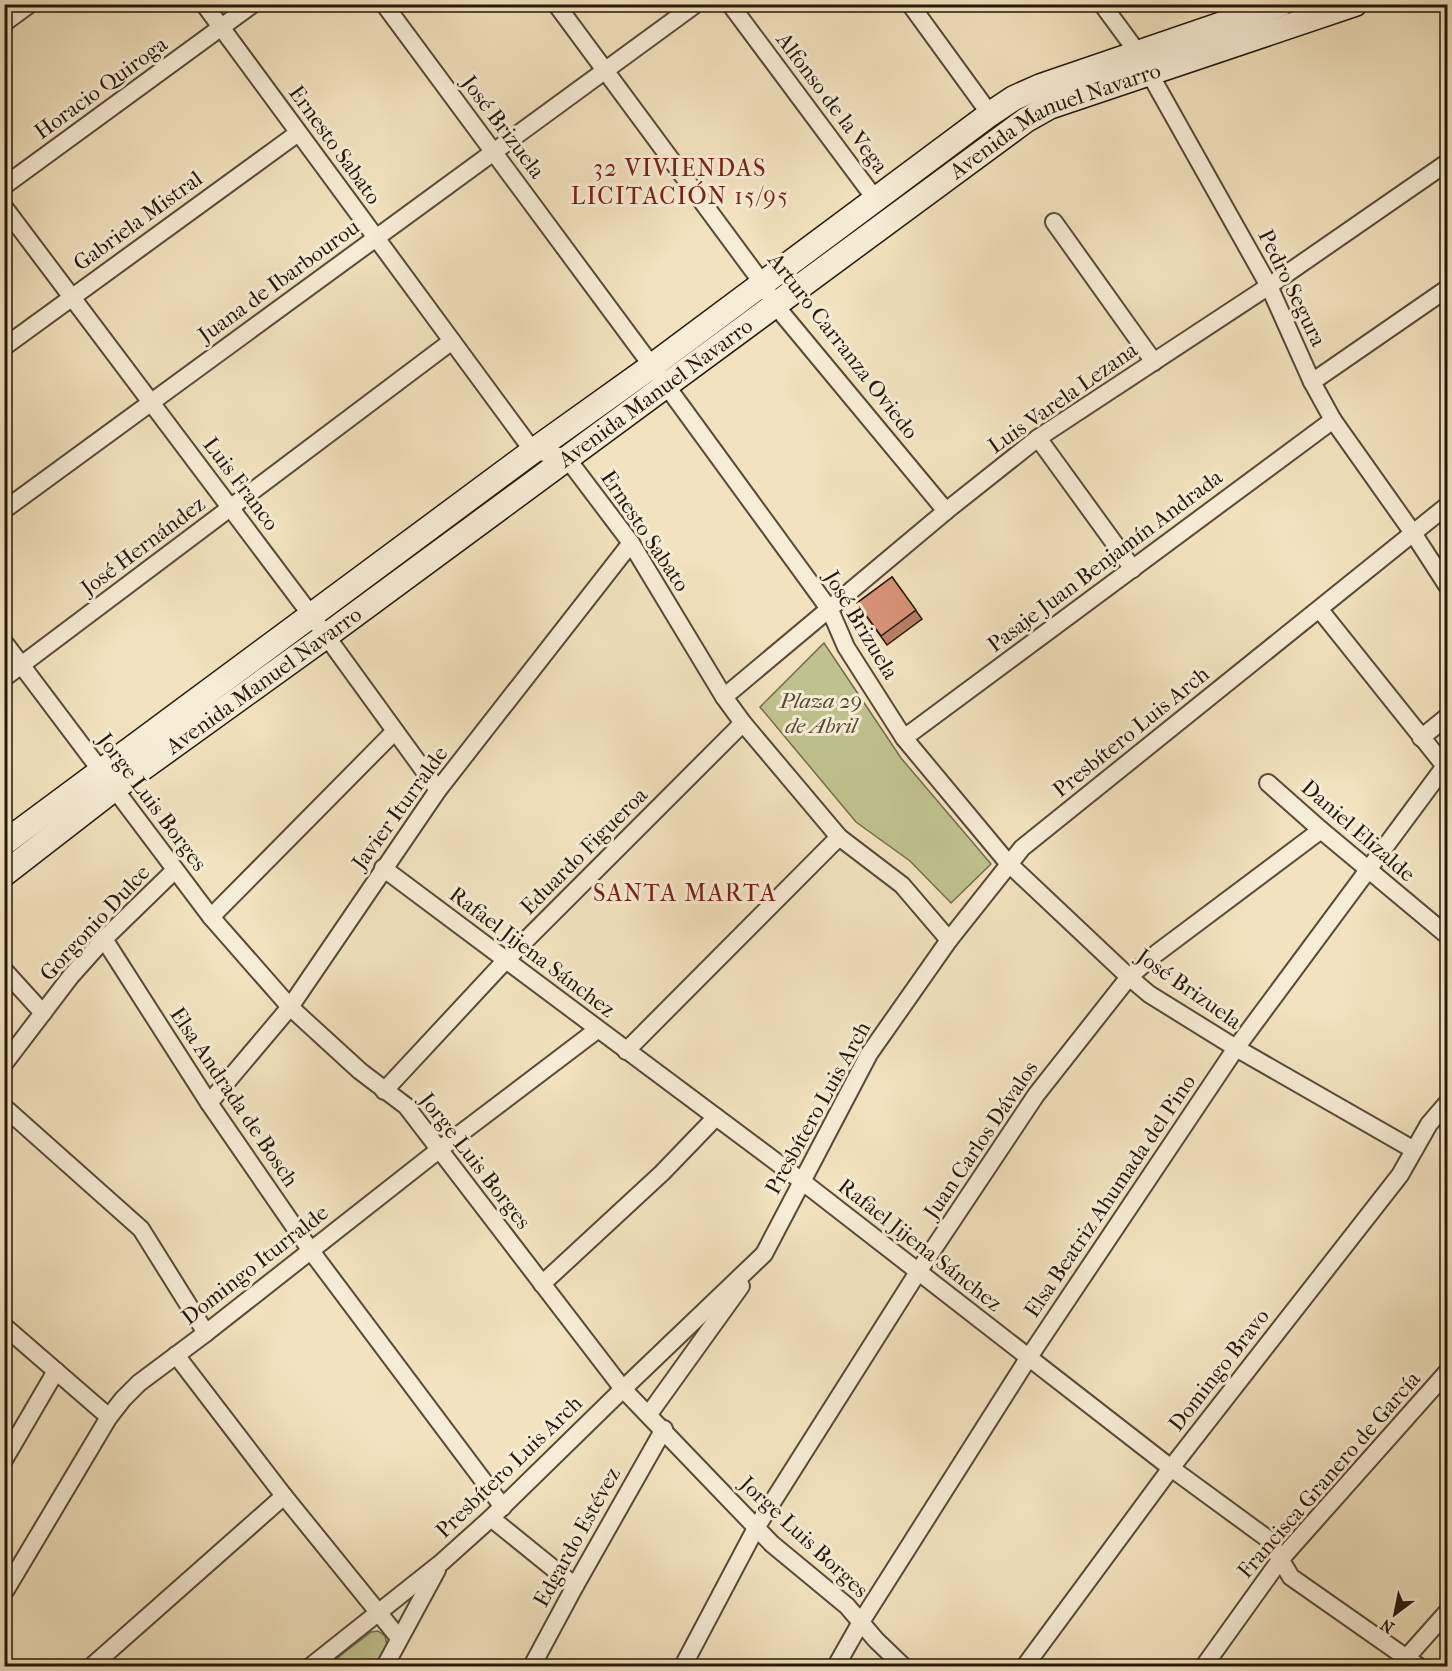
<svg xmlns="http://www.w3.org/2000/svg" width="1452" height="1671" viewBox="0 0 1452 1671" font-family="'IM FELL French Canon',serif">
<rect width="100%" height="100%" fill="#f3e2bf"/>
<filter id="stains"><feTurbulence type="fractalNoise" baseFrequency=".00333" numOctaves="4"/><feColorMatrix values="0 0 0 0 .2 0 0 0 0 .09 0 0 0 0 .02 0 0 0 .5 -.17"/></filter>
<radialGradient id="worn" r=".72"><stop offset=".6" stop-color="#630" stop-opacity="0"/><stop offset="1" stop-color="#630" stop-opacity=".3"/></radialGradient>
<g fill="#bfc28f" stroke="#726d4c" stroke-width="1.5">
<path d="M824,643L901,758L991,864L951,903L910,861L856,822L760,707Z"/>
<path d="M378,1631L385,1636L387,1645L376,1666H327L371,1632Z"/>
</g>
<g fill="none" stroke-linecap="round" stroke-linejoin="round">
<g stroke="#584a37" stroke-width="20">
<g id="minor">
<path d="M204,4L533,451L566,457L631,543L724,697L743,723L839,837L902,885L949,940"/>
<path d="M384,4L652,366L830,610L846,647L904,738L1008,863L1129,977L1149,994L1236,1048L1414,1150"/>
<path d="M556,4L763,284L775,305L946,511"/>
<path d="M730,4L876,200"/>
<path d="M910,4L990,114"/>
<path d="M1102,4L1138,53L1269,286L1312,382L1333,420L1413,533L1448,587"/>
<path d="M4,23L30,4"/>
<path d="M4,186L253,4"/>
<path d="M4,207L311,615L438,790"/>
<path d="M1054,222L1154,362"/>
<path d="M4,347L298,133"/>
<path d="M1312,382L1448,288"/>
<path d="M1038,438L1133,569"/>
<path d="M4,510L696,4"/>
<path d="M1320,610L1448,770"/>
<path d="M4,642L211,917L290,1007L360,1071L406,1106L623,1389L772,1544L847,1606L876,1640L903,1666"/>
<path d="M4,678L452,341"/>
<path d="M724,697L946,511L1038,438L1269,286L1448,162"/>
<path d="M904,738L1333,420"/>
<path d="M1421,738L1448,716"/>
<path d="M1268,783L1321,830L1448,936"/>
<path d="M383,868L803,1182L1171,1468L1268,1539L1291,1577L1418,1666"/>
<path d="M211,917L395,731"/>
<path d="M104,939L209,1103L311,1251L503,1507"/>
<path d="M4,970L43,1013"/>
<path d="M626,1051L839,837"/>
<path d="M4,1064L71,976L104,939L175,870"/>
<path d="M384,1091L505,961L743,723"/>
<path d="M209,1103L290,1007L438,790L631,543"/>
<path d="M4,1107L141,1229L206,1333"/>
<path d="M542,1284L662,1173L716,1117"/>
<path d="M4,1326L109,1417"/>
<path d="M176,1355L284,1496L399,1638"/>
<path d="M649,1414L741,1286"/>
<path d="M4,1460L56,1371"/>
<path d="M491,1518L575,1586"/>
<path d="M4,1593L109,1417L123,1399L139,1383L206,1333L440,1149L597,1030"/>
<path d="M92,1666L284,1496"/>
<path d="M311,1666L442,1562L491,1518L623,1389L764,1254L869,1054L949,940L1022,848L1448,505"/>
<path d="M385,1666L437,1570"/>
<path d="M532,1666L575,1586L664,1429"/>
<path d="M683,1666L756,1528L918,1272L1036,1095L1129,977L1157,953L1321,830"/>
<path d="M836,1666L861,1622L1029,1357L1236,1048L1445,766"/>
<path d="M1025,1666L1171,1468L1400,1175L1429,1124L1448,1102"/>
<path d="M1204,1666L1280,1560L1448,1371"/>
<path d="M1399,1666L1448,1611"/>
</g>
</g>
<g stroke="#25180a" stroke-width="27">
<g id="secondary">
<path d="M4,843L533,451L652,366L990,114L1014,98L1041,86L1281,4"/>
<path id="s1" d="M4,874L115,788L326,636L1026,120L1049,107L1355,4"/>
</g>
</g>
<use href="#minor" stroke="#f7ecd5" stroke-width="16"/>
<use href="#secondary" stroke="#f7ecd5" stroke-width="24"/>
</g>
<path fill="#ba7e66" stroke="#25180a" stroke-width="1.5" d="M892,577L922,619L887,645L857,603Z"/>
<path fill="#d89377" stroke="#25180a" stroke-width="1.5" d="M892,577L916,610L881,636L857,603Z"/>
<g text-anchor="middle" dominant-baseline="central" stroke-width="6" stroke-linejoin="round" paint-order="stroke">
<g font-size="22" fill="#25180a" stroke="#f7ecd5">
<text transform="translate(101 88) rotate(-36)">Horacio Quiroga</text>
<text transform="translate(832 103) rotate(53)">Alfonso de la Vega</text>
<text stroke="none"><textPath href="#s1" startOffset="1296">Avenida Manuel Navarro</textPath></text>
<text transform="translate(503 127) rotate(53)">José Brizuela</text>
<text transform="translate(335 145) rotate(54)">Ernesto Sabato</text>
<text transform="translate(138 221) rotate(-36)">Gabriela Mistral</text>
<text transform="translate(279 281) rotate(-36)">Juana de Ibarbourou</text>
<text transform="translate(1292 288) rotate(64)">Pedro Segura</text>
<text transform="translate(843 346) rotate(52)">Arturo Carranza Oviedo</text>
<text stroke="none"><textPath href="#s1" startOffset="810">Avenida Manuel Navarro</textPath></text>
<text transform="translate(1063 398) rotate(-35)">Luis Varela Lezana</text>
<text transform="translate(241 484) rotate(53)">Luis Franco</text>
<text transform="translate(645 531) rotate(56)">Ernesto Sabato</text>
<text transform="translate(143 546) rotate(-37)">José Hernández</text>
<text transform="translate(1105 561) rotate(-37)">Pasaje Juan Benjamín Andrada</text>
<text transform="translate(861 625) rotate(59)">José Brizuela</text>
<text stroke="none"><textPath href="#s1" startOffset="324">Avenida Manuel Navarro</textPath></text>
<text transform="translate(1131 732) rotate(-39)">Presbítero Luis Arch</text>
<text transform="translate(152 802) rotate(53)">Jorge Luis Borges</text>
<text transform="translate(400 808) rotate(-54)">Javier Iturralde</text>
<text transform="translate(1358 831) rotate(41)">Daniel Elizalde</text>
<text transform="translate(584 851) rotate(-45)">Eduardo Figueroa</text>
<text transform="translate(95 923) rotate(-47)">Gorgonio Dulce</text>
<text transform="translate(532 952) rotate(37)">Rafael Jijena Sánchez</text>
<text transform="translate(1189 989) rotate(35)">José Brizuela</text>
<text transform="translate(234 1097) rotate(56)">Elsa Andrada de Bosch</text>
<text transform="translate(818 1108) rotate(-61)">Presbítero Luis Arch</text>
<text transform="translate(981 1140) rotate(-56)">Juan Carlos Dávalos</text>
<text transform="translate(475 1161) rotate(52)">Jorge Luis Borges</text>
<text transform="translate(1110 1196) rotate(-56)">Elsa Beatriz Ahumada del Pino</text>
<text transform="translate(920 1245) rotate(38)">Rafael Jijena Sánchez</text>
<text transform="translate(255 1265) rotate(-38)">Domingo Iturralde</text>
<text transform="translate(1219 1370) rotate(-52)">Domingo Bravo</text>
<text transform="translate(509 1467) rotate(-44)">Presbítero Luis Arch</text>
<text transform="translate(1329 1475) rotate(-49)">Francisca Granero de García</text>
<text transform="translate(577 1537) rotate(-61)">Edgardo Estévez</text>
<text transform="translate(804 1537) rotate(43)">Jorge Luis Borges</text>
</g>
<g font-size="22" font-style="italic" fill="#534b32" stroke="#f7ecd5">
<text x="821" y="701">Plaza 29<tspan x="821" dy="25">de Abril</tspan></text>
</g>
<g font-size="24" letter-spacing="1.5" fill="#7a1f14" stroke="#f7ecd5">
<text x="680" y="168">32 VIVIENDAS<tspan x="680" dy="28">LICITACIÓN 15/95</tspan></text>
<text x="685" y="893">SANTA MARTA</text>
</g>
</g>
<rect width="1452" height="1671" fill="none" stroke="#f3e2bf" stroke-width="24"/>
<rect x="6" y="6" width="1440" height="1659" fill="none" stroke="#25180a" stroke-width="3"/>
<rect x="12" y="12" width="1428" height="1647" fill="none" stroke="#25180a" stroke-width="1.5"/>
<g transform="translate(1395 1614) rotate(212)" stroke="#f7ecd5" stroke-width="4.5" paint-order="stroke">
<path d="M0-4.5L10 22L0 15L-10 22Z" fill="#25180a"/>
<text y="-9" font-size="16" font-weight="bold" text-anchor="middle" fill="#25180a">N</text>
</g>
<rect width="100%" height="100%" filter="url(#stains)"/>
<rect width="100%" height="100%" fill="url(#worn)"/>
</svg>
